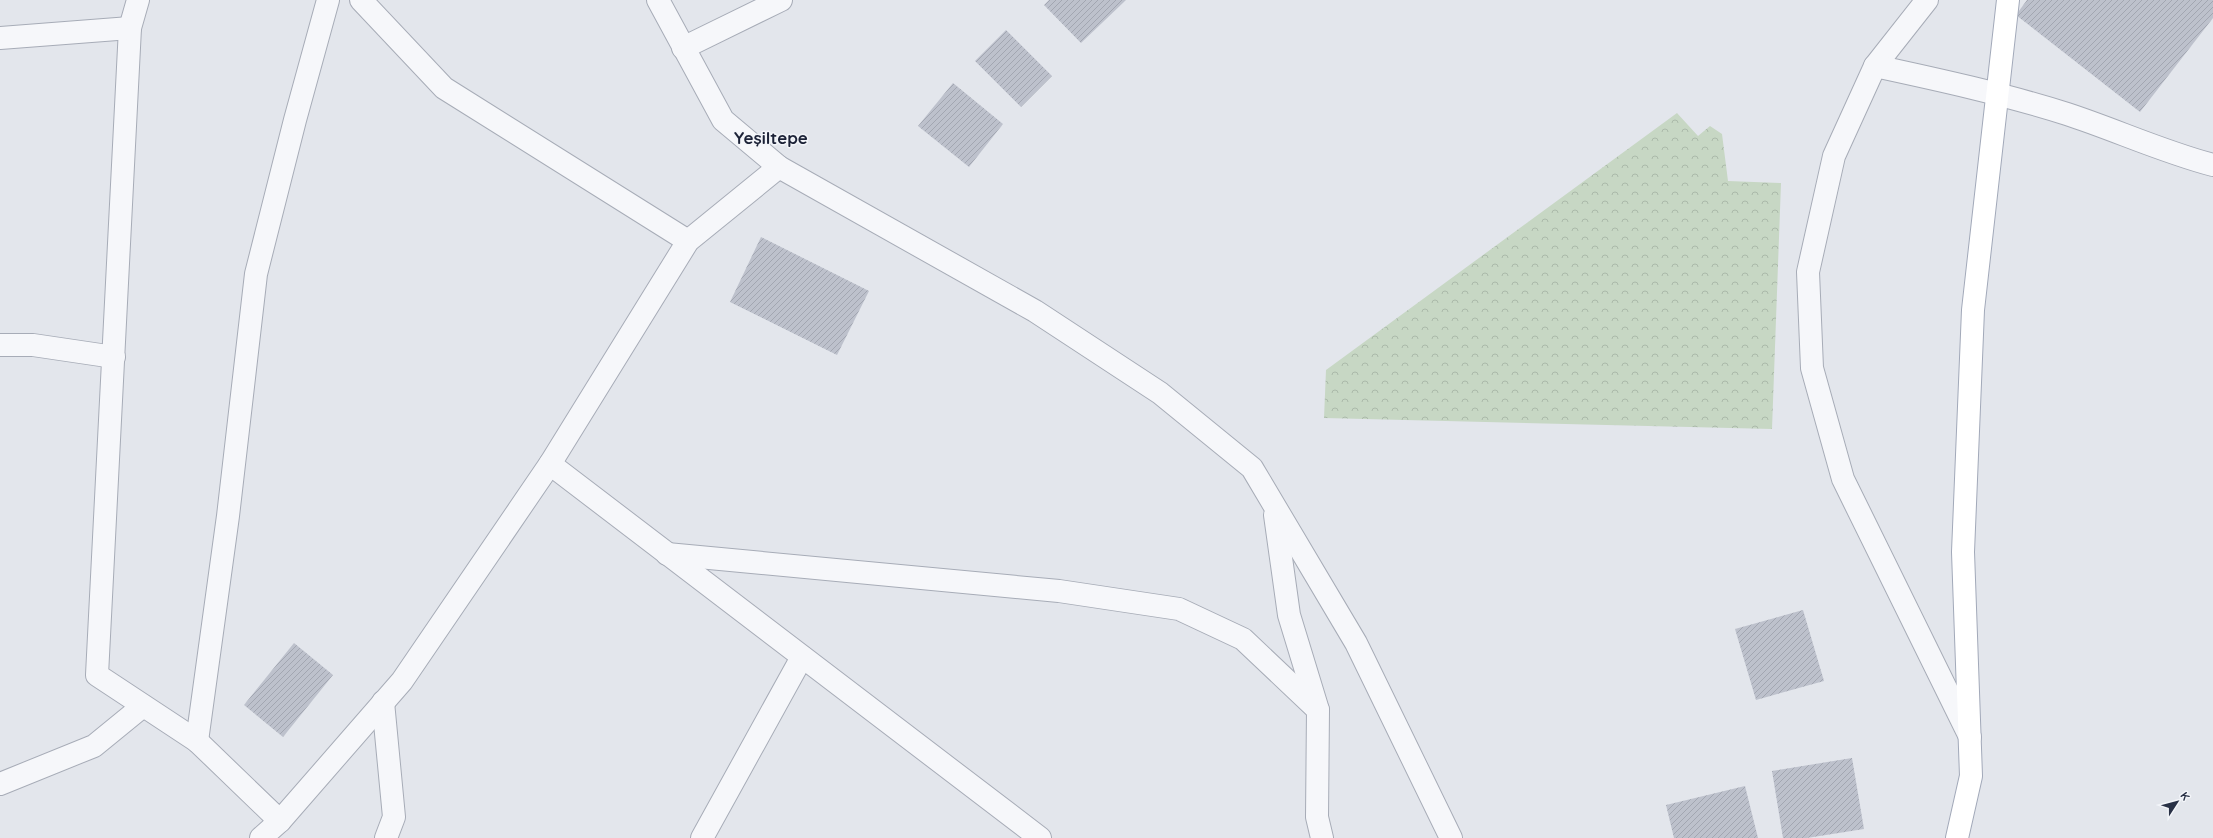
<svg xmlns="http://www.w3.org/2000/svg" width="2213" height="838" viewBox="0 0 2213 838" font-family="Quicksand,sans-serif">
<defs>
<pattern id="park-crowns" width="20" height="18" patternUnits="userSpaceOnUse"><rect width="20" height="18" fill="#c7d7c4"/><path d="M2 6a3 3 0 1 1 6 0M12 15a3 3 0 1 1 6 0" fill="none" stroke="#abb9aa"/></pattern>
<pattern id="building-hatch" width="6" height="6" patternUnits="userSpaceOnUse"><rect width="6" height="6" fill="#bdc1cc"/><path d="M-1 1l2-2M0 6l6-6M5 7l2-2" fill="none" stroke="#a2a6b1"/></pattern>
</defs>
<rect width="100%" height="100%" fill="#e3e6ec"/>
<path fill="url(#park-crowns)" d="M1677,113L1698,136L1710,126L1722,134L1728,181L1781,183L1772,429L1324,418L1326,370Z"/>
<g fill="url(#building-hatch)">
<path d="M1049,0H1126L1081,43L1044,5Z"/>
<path d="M2027,0H2213V18L2140,112L2016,15Z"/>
<path d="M1006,30L1052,76L1021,107L975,61Z"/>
<path d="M953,83L1003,124L969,167L918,126Z"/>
<path d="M761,237L869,291L837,355L730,302Z"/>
<path d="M1803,610L1824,681L1756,700L1735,629Z"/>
<path d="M294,643L333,675L283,737L244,705Z"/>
<path d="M1852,758L1864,829L1807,838H1783L1772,771Z"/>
<path d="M1745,786L1758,838H1674L1666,805Z"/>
</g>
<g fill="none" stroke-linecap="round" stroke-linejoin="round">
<g stroke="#a7acb7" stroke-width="24">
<g id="minor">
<path d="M138,0L130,28L97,675L197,741L280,821"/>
<path d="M361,0L444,88L688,241"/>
<path d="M658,0L723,120L779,167L1035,311L1160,393L1252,468L1356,643L1451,838"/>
<path d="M1927,0L1875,66L1834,156L1808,272L1812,368L1843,479L1970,737"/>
<path d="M0,38L130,28"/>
<path d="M683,48L781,0"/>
<path d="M1875,66C1940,80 2004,94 2067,114C2116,130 2163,152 2213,165"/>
<path d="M0,345H33L114,357"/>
<path d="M550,464L1040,838"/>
<path d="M1275,515L1289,615L1318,710L1317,817L1322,838"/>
<path d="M667,554L1059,591L1179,609L1243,639L1318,710"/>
<path d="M383,702L394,817L386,838"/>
<path d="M197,741L228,516L256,274L295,120L328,0"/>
<path d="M0,784L94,746L143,706"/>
<path d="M261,838L280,821L402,681L550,464L688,241L779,167"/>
<path d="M702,838L802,657"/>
</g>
</g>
<g stroke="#a2a9b9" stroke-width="24">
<path id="major" d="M1957,838L1971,776L1963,552L1973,310L2008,0"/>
</g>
<use href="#minor" stroke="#f6f7fa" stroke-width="22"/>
<use href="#major" stroke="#fff" stroke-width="22"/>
</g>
<g text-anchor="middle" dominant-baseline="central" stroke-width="3" stroke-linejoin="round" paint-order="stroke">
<g font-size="17" font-weight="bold" fill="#1c2237" stroke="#f3f5f9">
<text x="771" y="137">Yeşiltepe</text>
</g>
</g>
<g transform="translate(2177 802) rotate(54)" stroke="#f3f5f9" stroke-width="3" paint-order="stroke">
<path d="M0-3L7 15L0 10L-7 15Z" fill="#293146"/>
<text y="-6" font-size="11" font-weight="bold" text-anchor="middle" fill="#293146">K</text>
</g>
</svg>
